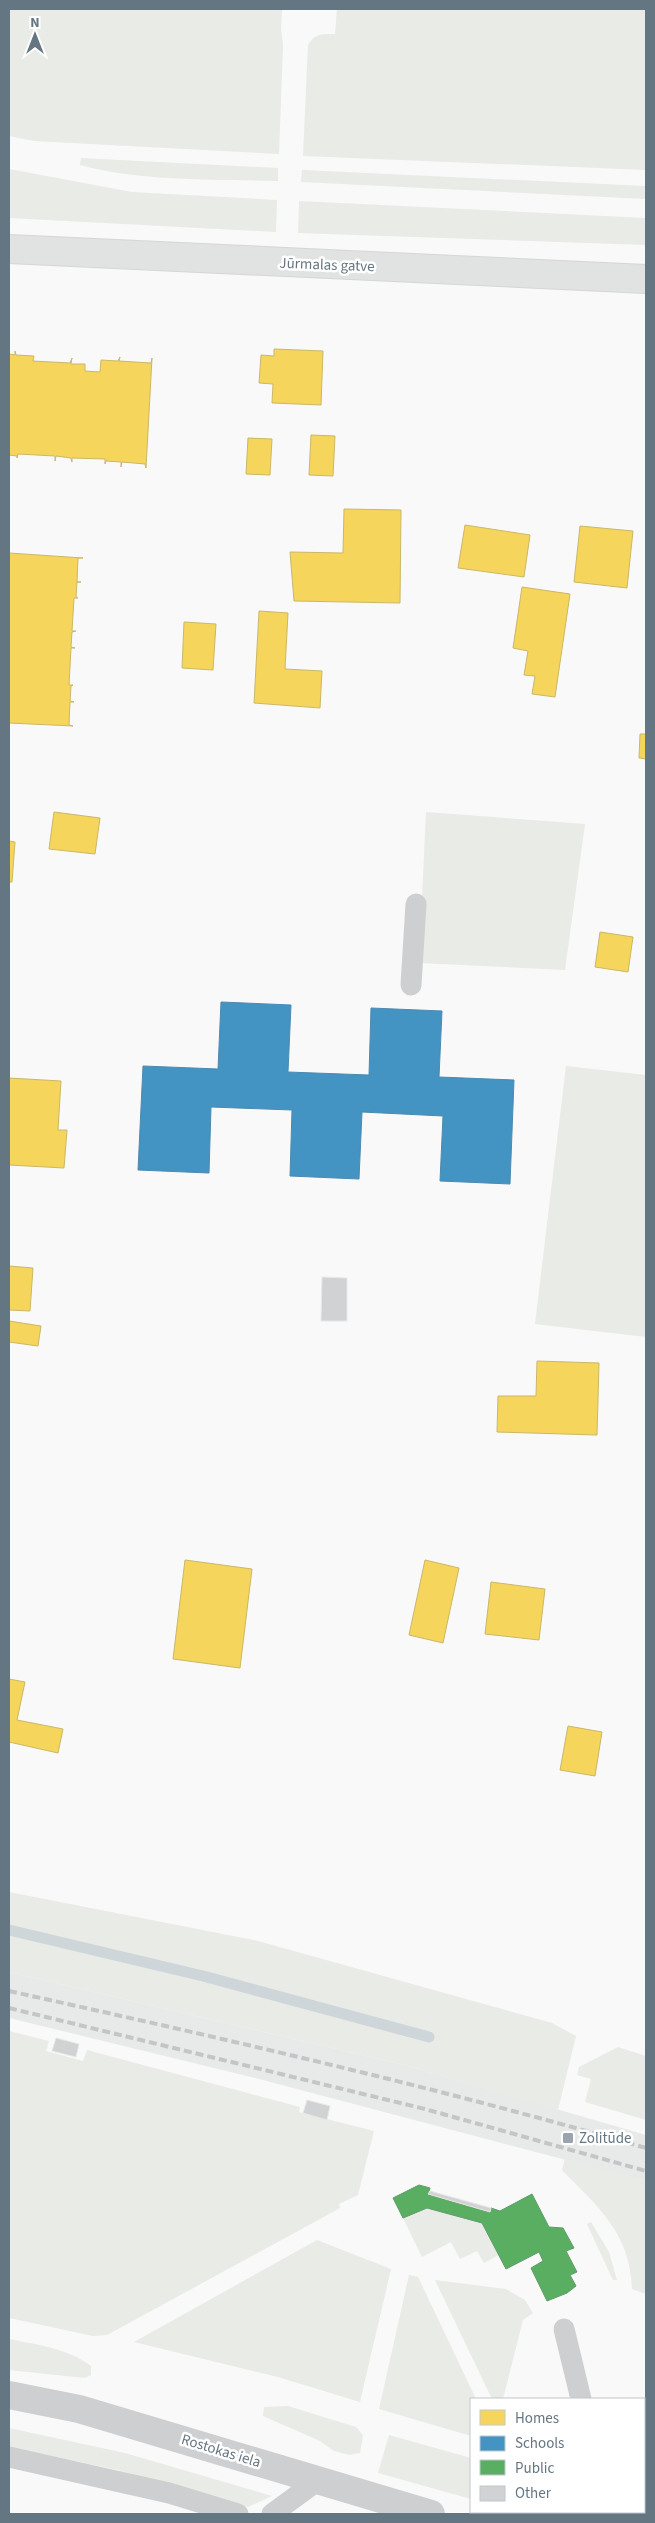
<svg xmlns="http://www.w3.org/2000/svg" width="655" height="2523" viewBox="0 0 655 2523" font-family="'Source Sans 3',sans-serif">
<rect width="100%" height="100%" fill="#f9f9f9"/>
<path fill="#e8e9e9" d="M9,1972L404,2065L646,2135V2181L259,2079L9,2018Z"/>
<g fill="#e8ebe6">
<path d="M9,9H282L281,30L283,45L279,154L34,141L9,136Z"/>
<path d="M337,9H646V170L303,156L308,45C315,33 322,34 335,34Z"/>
<path d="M81,158L278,168V181C213,179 144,182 80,165Z"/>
<path d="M9,169L132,192L277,200L276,232L9,218Z"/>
<path d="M302,170L646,186V199L301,182Z"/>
<path d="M299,201L646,218V245L298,233Z"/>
<path d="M426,812L585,824L565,970L419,963Z"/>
<path d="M566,1066L646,1075V1337L535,1324Z"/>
<path d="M9,1892L258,1941L552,2023L576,2036L558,2110L404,2065L9,1972Z"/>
<path d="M9,2031L49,2041L46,2051L83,2061L87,2050L300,2107L299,2112L374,2131L358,2195L339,2204L340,2208L320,2219L107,2335L93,2336L9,2318Z"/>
<path d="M618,2047L646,2056V2120L585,2102L591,2079L577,2075L579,2067Z"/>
<path d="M565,2158L646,2181V2294L632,2289C630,2233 599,2208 562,2170Z"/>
<path d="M427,2208L482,2223L499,2255L484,2263L477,2251L460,2259L451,2242L422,2257L403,2218Z"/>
<path d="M591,2222L609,2252L617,2280H613L587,2224Z"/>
<path d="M317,2240L391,2269L360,2402L278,2377L134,2342Z"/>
<path d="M409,2275L418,2277L476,2399H471V2436L379,2409Z"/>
<path d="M435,2280L506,2289L525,2300L533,2313L523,2320L503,2399H492Z"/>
<path d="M9,2339C38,2345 67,2348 91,2366V2375L85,2378L9,2370Z"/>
<path d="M288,2406L356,2427L363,2435L360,2453L349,2455L334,2451L320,2441L263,2416L264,2407Z"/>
<path d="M9,2428L125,2453L272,2496L248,2507L118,2470L9,2447Z"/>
<path d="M389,2435L471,2458V2499L378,2473Z"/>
</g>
<g fill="#f6d55c" stroke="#cab868">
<path d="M274,349L323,351L321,405L272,403L273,384L259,383L261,355L274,356Z"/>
<path d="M15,351L16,355L34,356L33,361L70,363L72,358L71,364H85V371L100,372L101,360L118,361L120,357L119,361L151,363L152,358L146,468L145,464L122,462L121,467V462L106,461L105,464V459L72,458V462L71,458L56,456L55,461V456L18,454L17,458V456L9,455V354L15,355Z"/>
<path d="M311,435L335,436L333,476L309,475Z"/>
<path d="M248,438L272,439L270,475L246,474Z"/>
<path d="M344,509L401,510L400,603L294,601L290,552L343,553Z"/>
<path d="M465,525L530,535L524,577L458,568Z"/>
<path d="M580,526L633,531L627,588L574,582Z"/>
<path d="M9,553L83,558H78L77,582H81H77L76,597L78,598H74L72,631H76L72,632L71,647L75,648H71L69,685H73L71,686L70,701L74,702H70L69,725L73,726L9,723Z"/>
<path d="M522,587L570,594L555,697L532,694L535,676L524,675L528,651L513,648Z"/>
<path d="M259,611L288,613L285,669L322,671L320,708L254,703Z"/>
<path d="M184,622L216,624L213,670L182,668Z"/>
<path d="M640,734H646V759L639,758Z"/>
<path d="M54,812L100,818L95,854L49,849Z"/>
<path d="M9,841L15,842L12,882H9Z"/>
<path d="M600,932L633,937L628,972L595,967Z"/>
<path d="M9,1078L61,1081L58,1130H67L64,1168L9,1165Z"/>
<path d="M9,1266L33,1268L30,1311L9,1310Z"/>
<path d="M9,1321L41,1326L38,1346L9,1342Z"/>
<path d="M537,1361L599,1363L597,1435L497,1432L498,1396H536Z"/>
<path d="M185,1560L252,1569L240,1668L173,1659Z"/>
<path d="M425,1560L459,1568L443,1643L409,1635Z"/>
<path d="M491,1582L545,1589L539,1640L485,1634Z"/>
<path d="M9,1679L25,1682L17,1720L63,1729L58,1753L9,1742Z"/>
<path d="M568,1726L602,1732L595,1776L560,1770Z"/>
</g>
<path fill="#4393c3" stroke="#4d8ab0" d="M221,1002L291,1005L288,1072L369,1075L371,1008L442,1011L439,1077L514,1080L510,1184L440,1181L443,1116L362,1112L359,1179L290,1176L292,1110L211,1107L209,1173L138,1170L143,1066L218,1069Z"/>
<path fill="#5aae61" stroke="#5d9d6b" d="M419,2185L430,2188L428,2194L490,2212L491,2208L500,2211L532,2194L549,2227L563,2228L574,2248L566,2251L577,2272L570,2275L576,2286L567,2293L547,2301L531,2268L543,2261L539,2252L506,2269L482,2223L427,2208L403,2218L393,2198Z"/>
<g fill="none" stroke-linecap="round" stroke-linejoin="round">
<path stroke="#ced6d9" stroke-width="11" d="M9,1930L203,1976L429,2037"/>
</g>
<g fill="#d0d2d3" stroke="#e8e8e8">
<path d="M322,1277L347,1278V1321H321Z"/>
<path d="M56,2038L79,2044L76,2057L52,2051Z"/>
<path d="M307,2100L330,2106L327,2120L303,2113Z"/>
<path d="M430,2191L491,2208L490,2212L428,2194Z"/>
</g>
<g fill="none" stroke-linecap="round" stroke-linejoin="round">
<g stroke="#d5d6d7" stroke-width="30">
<path id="secondary" d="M9,249L646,279"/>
</g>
<g stroke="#cecfd0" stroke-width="21">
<path d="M411,985L416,904"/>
<path d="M564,2329L581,2399"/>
<path d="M9,2457L169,2493L238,2514"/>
<path d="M272,2514L317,2481"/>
<path d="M596,2514V2512"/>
</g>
<path stroke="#cecfd0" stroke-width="28" d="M9,2395L79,2409L431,2514"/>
<use href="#secondary" stroke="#e1e2e2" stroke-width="28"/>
<g stroke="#c3c5c6" stroke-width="4" stroke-dasharray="8 4" stroke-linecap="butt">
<path d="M9,1991C222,2038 436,2087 646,2148"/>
<path d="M9,2008L425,2109L646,2171"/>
</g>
</g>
<rect fill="#99a4ac" stroke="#fff" stroke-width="2" x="562" y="2132" width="12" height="12" rx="2.5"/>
<g text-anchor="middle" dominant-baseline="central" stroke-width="5" stroke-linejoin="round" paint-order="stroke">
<g font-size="15" fill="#657683" stroke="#fff">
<text transform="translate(327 265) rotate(2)">Jūrmalas gatve</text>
<text transform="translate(221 2451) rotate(17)">Rostokas iela</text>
</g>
<g font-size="15" fill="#657683" stroke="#fff" text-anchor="start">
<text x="579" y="2138">Zolitūde</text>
</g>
</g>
<rect width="655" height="2523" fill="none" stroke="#657683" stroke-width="20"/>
<rect x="470" y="2398" width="175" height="115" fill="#ffffff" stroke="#c1c8cd"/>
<rect x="480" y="2410" width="25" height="15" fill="#f6d55c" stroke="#c1c8cd"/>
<text x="515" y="2423" font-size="15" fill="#657683">Homes</text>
<rect x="480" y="2436" width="25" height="15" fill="#4393c3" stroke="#c1c8cd"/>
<text x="515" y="2448" font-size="15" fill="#657683">Schools</text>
<rect x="480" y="2460" width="25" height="15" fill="#5aae61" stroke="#c1c8cd"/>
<text x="515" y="2473" font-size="15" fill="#657683">Public</text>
<rect x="480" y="2486" width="25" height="15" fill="#d0d2d3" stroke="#c1c8cd"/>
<text x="515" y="2498" font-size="15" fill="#657683">Other</text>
<g transform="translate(35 35)" stroke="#ffffff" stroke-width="4" paint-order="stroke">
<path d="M0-4L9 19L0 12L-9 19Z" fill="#657683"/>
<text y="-8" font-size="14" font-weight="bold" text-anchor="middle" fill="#657683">N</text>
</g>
</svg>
